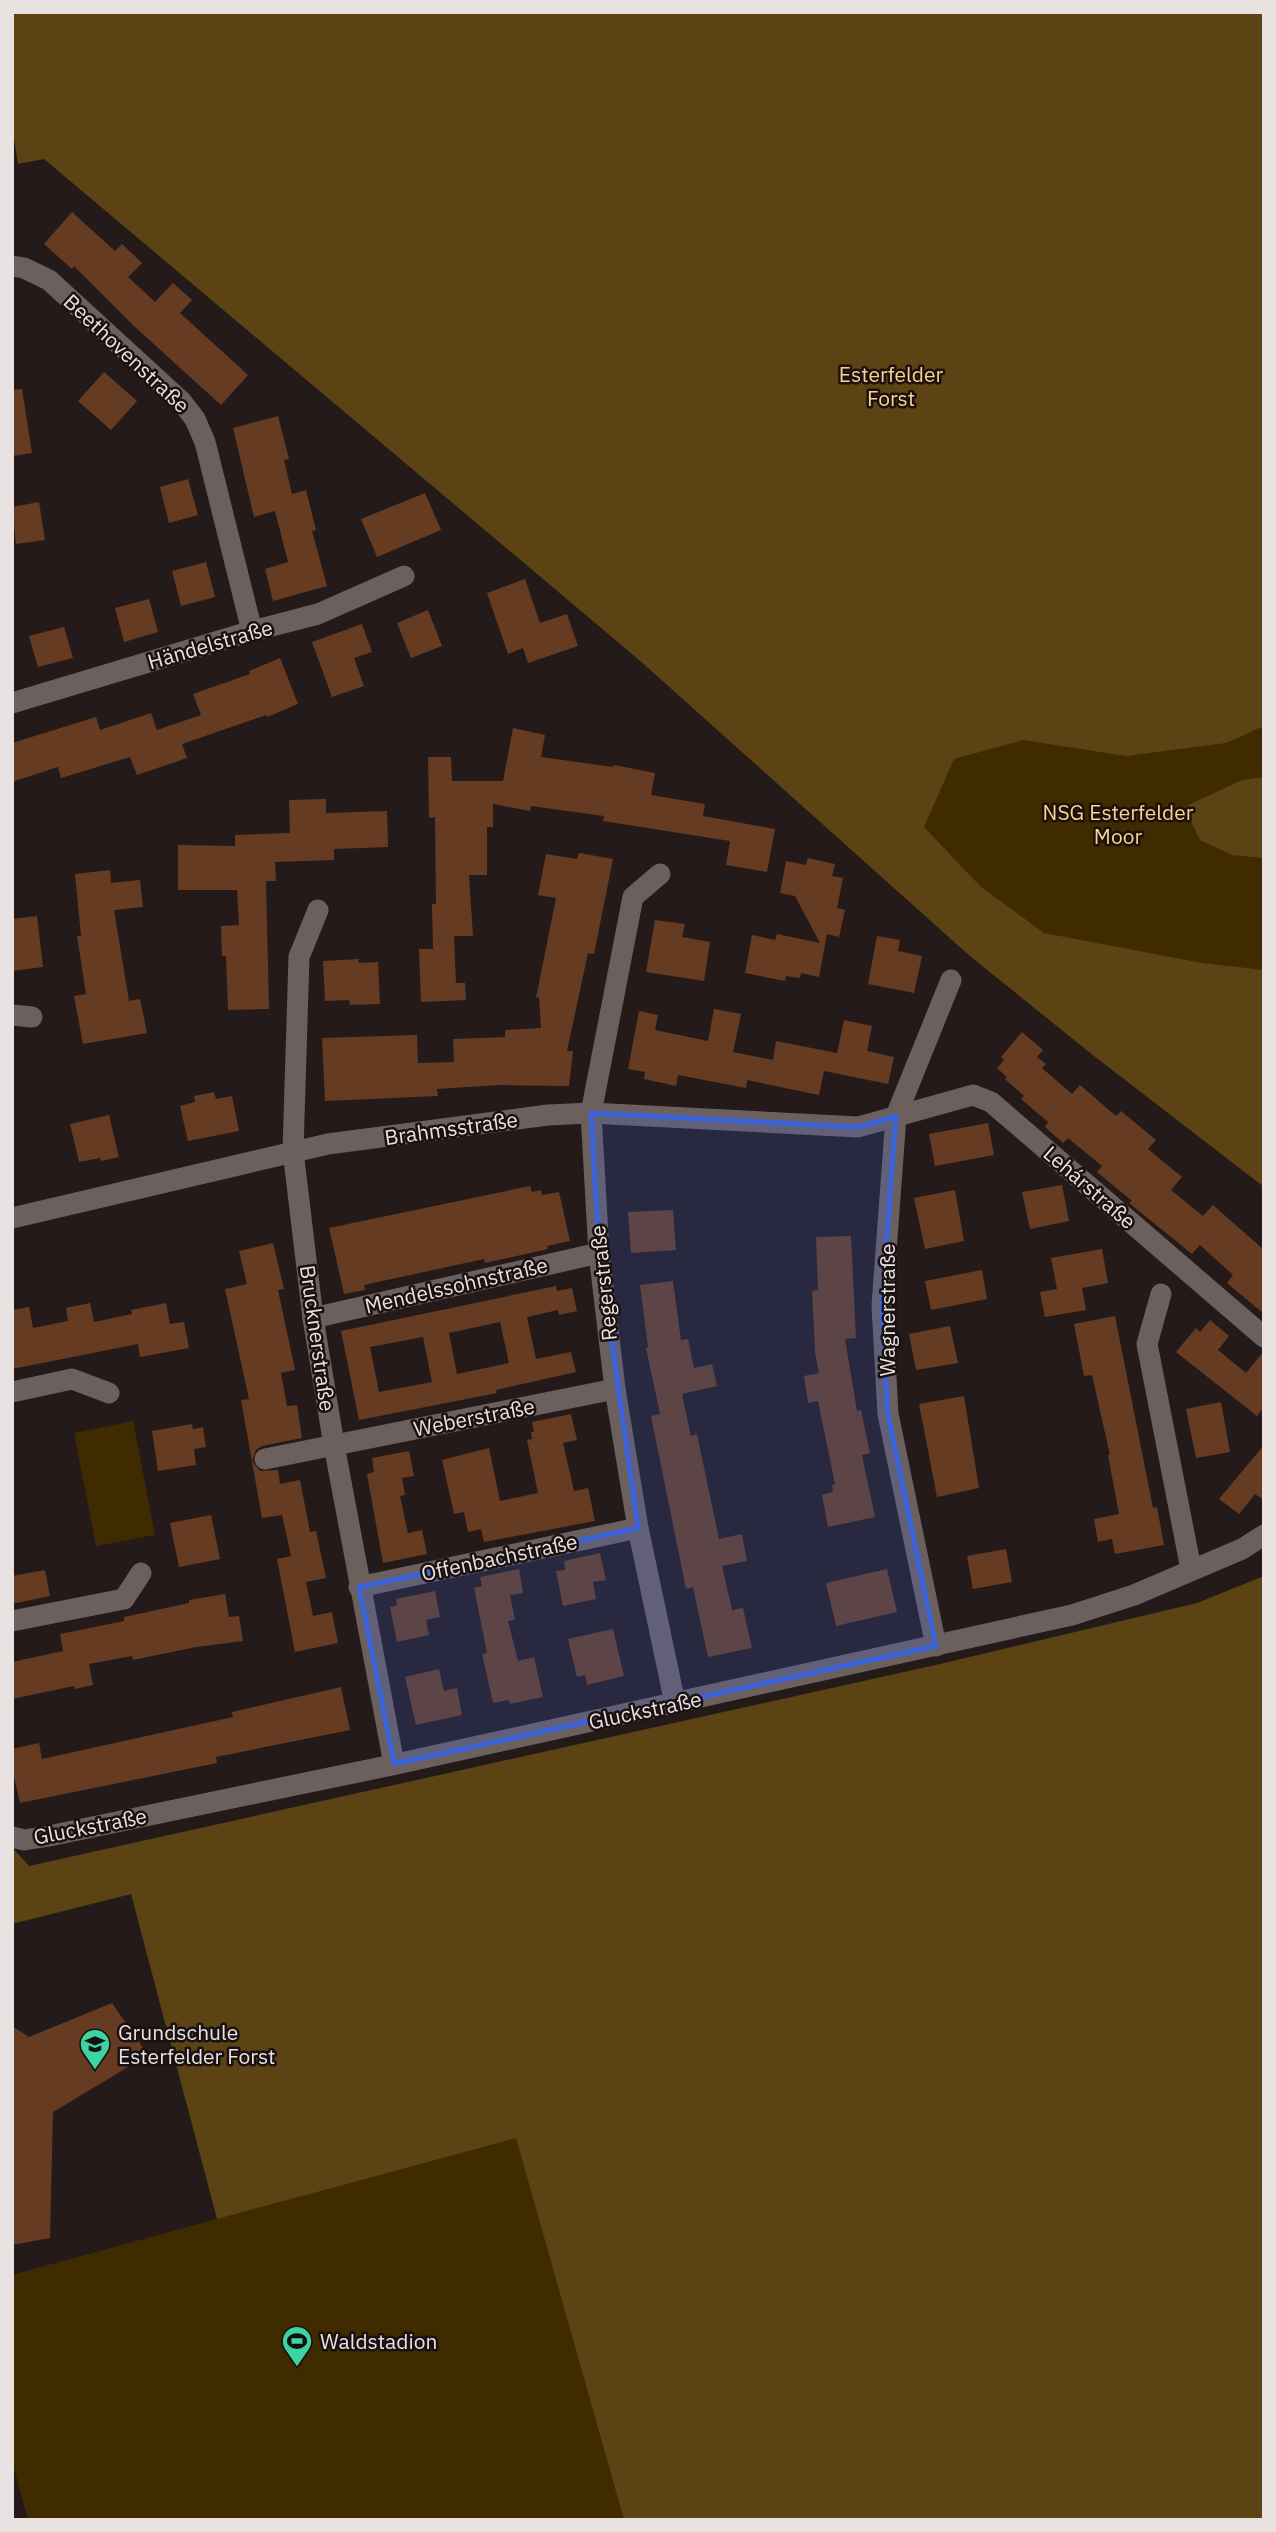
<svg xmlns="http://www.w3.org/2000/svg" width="1276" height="2532" viewBox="0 0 1276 2532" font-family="'IBM Plex Sans',sans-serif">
<rect width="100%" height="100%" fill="#241a1a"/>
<g fill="#402b00">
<path d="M1264,661V982L1016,954L883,831L939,700Z"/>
<path d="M133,1421L155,1535L96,1546L74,1433Z"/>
<path d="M516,2137L624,2520H28L12,2460V2275Z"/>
</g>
<g fill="#5b4314">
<path d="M12,12H1264V726L1226,743L1126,756L1023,740L954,759L924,827L981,887L1044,933L1202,963L1264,970V1187L1094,1056L971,957L638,659L44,159L18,164L12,125Z"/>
<path d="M1264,777V858L1232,855L1200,840L1184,807L1242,780Z"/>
<path d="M1264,1576V2520H624L516,2138L217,2219L131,1894L12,1924V1847L29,1866L940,1664L1197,1603Z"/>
</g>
<g fill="#653c22" fill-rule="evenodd">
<path d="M72,212L115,251L122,244L142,263L128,277L155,302L173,283L192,300L180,313L248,375L221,405L134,326L74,266L72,269L44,244Z"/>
<path d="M104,372L137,401L111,430L78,401Z"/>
<path d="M22,389L32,453L12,456V390Z"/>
<path d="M278,416L289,459L284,460L292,494L306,490L316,530L312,531L327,586L273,601L265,569L288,562L275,511L254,517L233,428Z"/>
<path d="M188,479L198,515L169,523L160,487Z"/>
<path d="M425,493L441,530L377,557L361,519Z"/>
<path d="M39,502L45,540L16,544L12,507Z"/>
<path d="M206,562L215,597L181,606L172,571Z"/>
<path d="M525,579L540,623L567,614L578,646L528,663L523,648L508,654L487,593Z"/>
<path d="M149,599L158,632L124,642L115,608Z"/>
<path d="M428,610L442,646L411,658L397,623Z"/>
<path d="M362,624L372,652L354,658L364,686L332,697L312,642Z"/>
<path d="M64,627L73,658L38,667L29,636Z"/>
<path d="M280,658L298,704L267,717L266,715L182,744L187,758L137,775L130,757L61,778L58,767L12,782V743L96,717L100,730L151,713L157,730L201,715L193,694L250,674L249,671Z"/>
<path d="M513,728L545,735L541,757L613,767L614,765L655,773L651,795L705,804L703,816L775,829L767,872L726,865L730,841L603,821L604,816L531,806L530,811L493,804V827H487V875H469L473,936H454L456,983H465L466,1000L421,1002L419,949H433L432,904H436L435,817L429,818L428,757H451L452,781H503Z"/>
<path d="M326,799V813L387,811L388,847L334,849V860L275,862L276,881H266L269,1009L228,1010L226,956H222L221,926L239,925L237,890H178V845L235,846V835L290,833L289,800Z"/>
<path d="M579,853L613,859L594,954L588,953L567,1051H573L569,1086L499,1085L437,1089L438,1096L325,1101L322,1038L417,1035L418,1063L454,1062L453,1039L505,1037V1030L541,1028L539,997L536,998L556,898L538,895L546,854L577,859Z"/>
<path d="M808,858L835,864L832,876L843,878L837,908L845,910L839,937L827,934L819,977L801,973L800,978L786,976L785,981L745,973L752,935L775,940L777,934L820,943L795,896L780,893L786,861L806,865Z"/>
<path d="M110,870L111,883L140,880L143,907L114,910L129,1001L140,999L147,1033L83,1044L74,996L86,994L77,936H81L75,874Z"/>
<path d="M37,916L43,967L12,971V919Z"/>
<path d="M655,920L685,924L682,937L710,942L704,981L646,972Z"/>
<path d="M877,936L900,940L898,951L922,956L914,993L868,984Z"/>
<path d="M359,959L358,963L378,962L380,1004L350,1005L349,1000L325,1001L323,961Z"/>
<path d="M714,1009L741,1014L733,1052L773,1060L776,1041L837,1053L844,1020L872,1026L867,1051L894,1057L888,1084L824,1071L819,1095L747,1080L746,1088L678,1075L676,1086L644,1079L645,1072L628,1069L639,1011L658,1015L655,1030L708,1041Z"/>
<path d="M1022,1032L1043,1050L1037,1057L1046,1064L1042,1068L1072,1094L1080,1085L1116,1116L1121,1111L1156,1140L1148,1149L1182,1177L1171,1190L1203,1216L1213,1205L1264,1250V1314L1227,1283L1233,1275L1200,1245L1192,1254L1129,1203L1132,1201L1097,1172L1102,1166L1068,1138L1063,1143L1045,1127L1048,1122L1021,1099L1024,1096L1005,1079L1007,1077L997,1068L1004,1060L1001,1057Z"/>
<path d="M214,1092L216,1099L232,1096L239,1131L188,1141L180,1106L195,1102L194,1096Z"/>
<path d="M109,1115L119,1157L101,1161L100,1158L79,1162L70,1124Z"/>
<path d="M988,1123L994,1155L935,1166L929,1134Z"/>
<path d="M1062,1185L1069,1221L1030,1229L1022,1192Z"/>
<path d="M530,1186L532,1192L541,1190L542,1195L559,1192L570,1241L547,1246L548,1249L485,1263L484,1259L364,1285L365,1290L344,1294L329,1228Z"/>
<path d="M955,1190L964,1241L925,1249L914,1198Z"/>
<path d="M673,1210L676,1250L631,1253L628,1212Z"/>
<path d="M851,1236L856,1338L845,1339L857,1411L861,1410L870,1453L862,1455L875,1517L828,1527L822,1495L833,1492L832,1485L835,1484L818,1401L808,1403L804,1376L819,1373L815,1352L812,1291L818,1290L816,1237Z"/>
<path d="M273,1243L284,1289L278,1290L295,1370L281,1373L287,1406L297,1405L302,1438L262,1446L256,1450L252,1461L260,1471L278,1470L280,1484L300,1480L310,1532L316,1531L326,1578L306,1582L313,1616L332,1612L338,1643L295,1652L277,1559L291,1556L282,1515L262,1518L241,1400L249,1399L225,1289L247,1284L239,1251Z"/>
<path d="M1102,1249L1108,1283L1082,1288L1086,1310L1045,1317L1040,1292L1057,1289L1051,1258Z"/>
<path d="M982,1270L987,1299L931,1310L925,1281Z"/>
<path d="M673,1281L681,1340L688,1339L694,1368L712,1364L717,1386L682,1394L691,1436L697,1434L719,1539L742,1534L747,1561L722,1566L732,1610L743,1608L752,1648L708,1657L693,1587L686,1589L651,1416L660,1414L646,1348L648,1347L640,1285Z"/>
<path d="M556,1286L557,1291L572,1288L577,1311L559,1315L558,1310L527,1317L536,1359L571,1352L576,1372L496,1390L497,1393L359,1420L341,1331ZM500,1322L509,1363L457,1374L449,1333ZM423,1337L432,1382L379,1392L370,1347Z"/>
<path d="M90,1303L94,1322L132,1314L131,1310L166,1303L170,1324L184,1322L189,1348L140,1357L138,1344L12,1369V1310L29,1307L33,1328L68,1321L66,1308Z"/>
<path d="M1115,1316L1153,1508L1157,1507L1164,1545L1115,1554L1112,1539L1098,1542L1094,1519L1119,1514L1108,1455H1110L1092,1375L1084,1376L1074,1324Z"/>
<path d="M1210,1320L1229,1336L1218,1350L1246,1373L1264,1351V1407L1257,1416L1176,1352L1196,1328L1200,1332Z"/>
<path d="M950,1326L958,1363L916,1370L909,1334Z"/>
<path d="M964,1396L979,1488L937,1497L919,1404Z"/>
<path d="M1221,1402L1230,1452L1196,1458L1186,1409Z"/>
<path d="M571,1414L577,1440L563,1443L571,1478L574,1491L588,1488L595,1521L484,1542L481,1529L468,1532L464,1512L454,1514L442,1460L489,1448L500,1501L538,1493L527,1440L532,1439L531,1432H534L532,1422Z"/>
<path d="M192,1424L193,1429L203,1427L206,1447L194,1449L196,1465L158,1471L152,1431Z"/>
<path d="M1264,1445V1500L1255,1494L1239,1514L1219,1499Z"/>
<path d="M409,1451L414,1476L402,1478L405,1495L400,1496L408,1533L422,1530L427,1554L383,1563L367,1474L374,1472L372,1458Z"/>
<path d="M211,1515L220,1559L179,1567L170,1523Z"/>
<path d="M1006,1549L1012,1582L973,1589L967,1556Z"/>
<path d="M600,1553L606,1580L593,1582L596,1599L563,1606L556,1571L565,1570L564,1561Z"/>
<path d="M519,1569L523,1593L510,1595L515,1620L508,1621L518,1661L534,1657L543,1697L510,1704L509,1700L493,1703L482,1654L487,1653L474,1588L482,1586L480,1577Z"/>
<path d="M887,1569L897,1612L836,1626L826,1583Z"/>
<path d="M45,1570L50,1596L12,1604V1576Z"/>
<path d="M435,1591L440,1617L426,1620L429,1635L397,1642L390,1607L397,1605L396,1599Z"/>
<path d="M225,1594L229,1617L239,1616L243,1641L196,1647L133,1660L132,1656L89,1664L93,1685L75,1689L74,1686L12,1699V1662L63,1651L60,1634L124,1621V1617L189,1603V1600Z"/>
<path d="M613,1629L624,1676L587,1685L585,1675L577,1677L568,1639Z"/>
<path d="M439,1669L444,1691L457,1688L462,1715L416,1725L405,1677Z"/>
<path d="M341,1687L350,1730L216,1757L217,1763L20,1803L12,1768V1749L39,1743L42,1759L233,1717L232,1712Z"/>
<path d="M112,2003L148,2055L53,2112L50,2238L12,2245V2026L29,2037Z"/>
</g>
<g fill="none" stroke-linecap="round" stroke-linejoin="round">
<g stroke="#6c605f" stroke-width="21">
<path d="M12,266L24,268L49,280L181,401L195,419L205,442L252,631"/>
<path d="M12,703L252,631L318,614L404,576"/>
<path d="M660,874L633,897L591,1113L599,1253L615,1389L638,1528L675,1703"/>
<path d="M318,910L299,957L293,1151L313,1318L334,1445L394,1764"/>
<path d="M12,1015L32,1017"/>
<path d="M12,1218L328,1144L548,1115L591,1113L858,1127L973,1095L991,1102L1264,1337"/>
<path d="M1161,1294L1147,1344L1191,1569"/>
<path d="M313,1318L599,1253"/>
<path d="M12,1392L72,1379L109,1393"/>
<path d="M265,1459L615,1389"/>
<path d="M359,1587L638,1528"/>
<path d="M12,1621L124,1599L141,1573"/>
<path d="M936,1646L888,1414L882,1306L896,1116L951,980"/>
<path d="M12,1837L24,1840L49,1836L392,1765L1072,1615L1134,1595L1242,1549L1264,1535"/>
</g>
</g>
<path fill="#3c64da" fill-opacity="0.2" stroke="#3c64da" stroke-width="5" stroke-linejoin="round" d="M591,1113L858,1127L896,1116L882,1306L888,1414L936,1646L394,1764L359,1587L638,1528L599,1253Z"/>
<defs>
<g id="school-pin" transform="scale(1.575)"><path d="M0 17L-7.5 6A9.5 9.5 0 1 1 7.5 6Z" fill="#3ed4a2" stroke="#1b1111"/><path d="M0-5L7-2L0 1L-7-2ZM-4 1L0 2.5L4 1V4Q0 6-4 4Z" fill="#111"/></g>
<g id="stadium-pin" transform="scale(1.575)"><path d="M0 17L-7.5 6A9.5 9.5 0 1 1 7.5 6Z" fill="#3ed4a2" stroke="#1b1111"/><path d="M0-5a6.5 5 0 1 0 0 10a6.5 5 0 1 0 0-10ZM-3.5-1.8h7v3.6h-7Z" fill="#111"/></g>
</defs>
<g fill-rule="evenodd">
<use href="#school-pin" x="95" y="2044"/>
<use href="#stadium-pin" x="297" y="2341"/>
</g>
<g text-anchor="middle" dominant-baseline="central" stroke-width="5" stroke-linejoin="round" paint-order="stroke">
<g font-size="21" fill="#e9e2e2" stroke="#1b1111">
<text transform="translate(127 353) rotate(43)">Beethovenstraße</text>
<text transform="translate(210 644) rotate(-16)">Händelstraße</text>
<text transform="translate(451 1128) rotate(-8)">Brahmsstraße</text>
<text transform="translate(1090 1187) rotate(41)">Lehárstraße</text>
<text transform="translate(603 1283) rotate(-96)">Regerstraße</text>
<text transform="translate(456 1285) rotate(-13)">Mendelssohnstraße</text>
<text transform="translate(887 1310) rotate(-90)">Wagnerstraße</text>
<text transform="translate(318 1338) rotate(82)">Brucknerstraße</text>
<text transform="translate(474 1417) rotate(-11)">Weberstraße</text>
<text transform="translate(499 1557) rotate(-12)">Offenbachstraße</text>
<text transform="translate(645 1710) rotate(-12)">Gluckstraße</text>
<text transform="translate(90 1826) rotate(-11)">Gluckstraße</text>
</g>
<g font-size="21" fill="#fdd28c" stroke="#1b1111">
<text x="891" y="374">Esterfelder<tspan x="891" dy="24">Forst</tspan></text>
<text x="1118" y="812">NSG Esterfelder<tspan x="1118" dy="24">Moor</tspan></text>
</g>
<g font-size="21" fill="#e9e2e2" stroke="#1b1111" text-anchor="start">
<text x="118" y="2032">Grundschule<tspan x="118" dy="24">Esterfelder Forst</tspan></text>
<text x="320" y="2341">Waldstadion</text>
</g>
</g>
<rect width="1276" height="2532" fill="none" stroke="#e9e2e2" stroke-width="28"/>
</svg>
